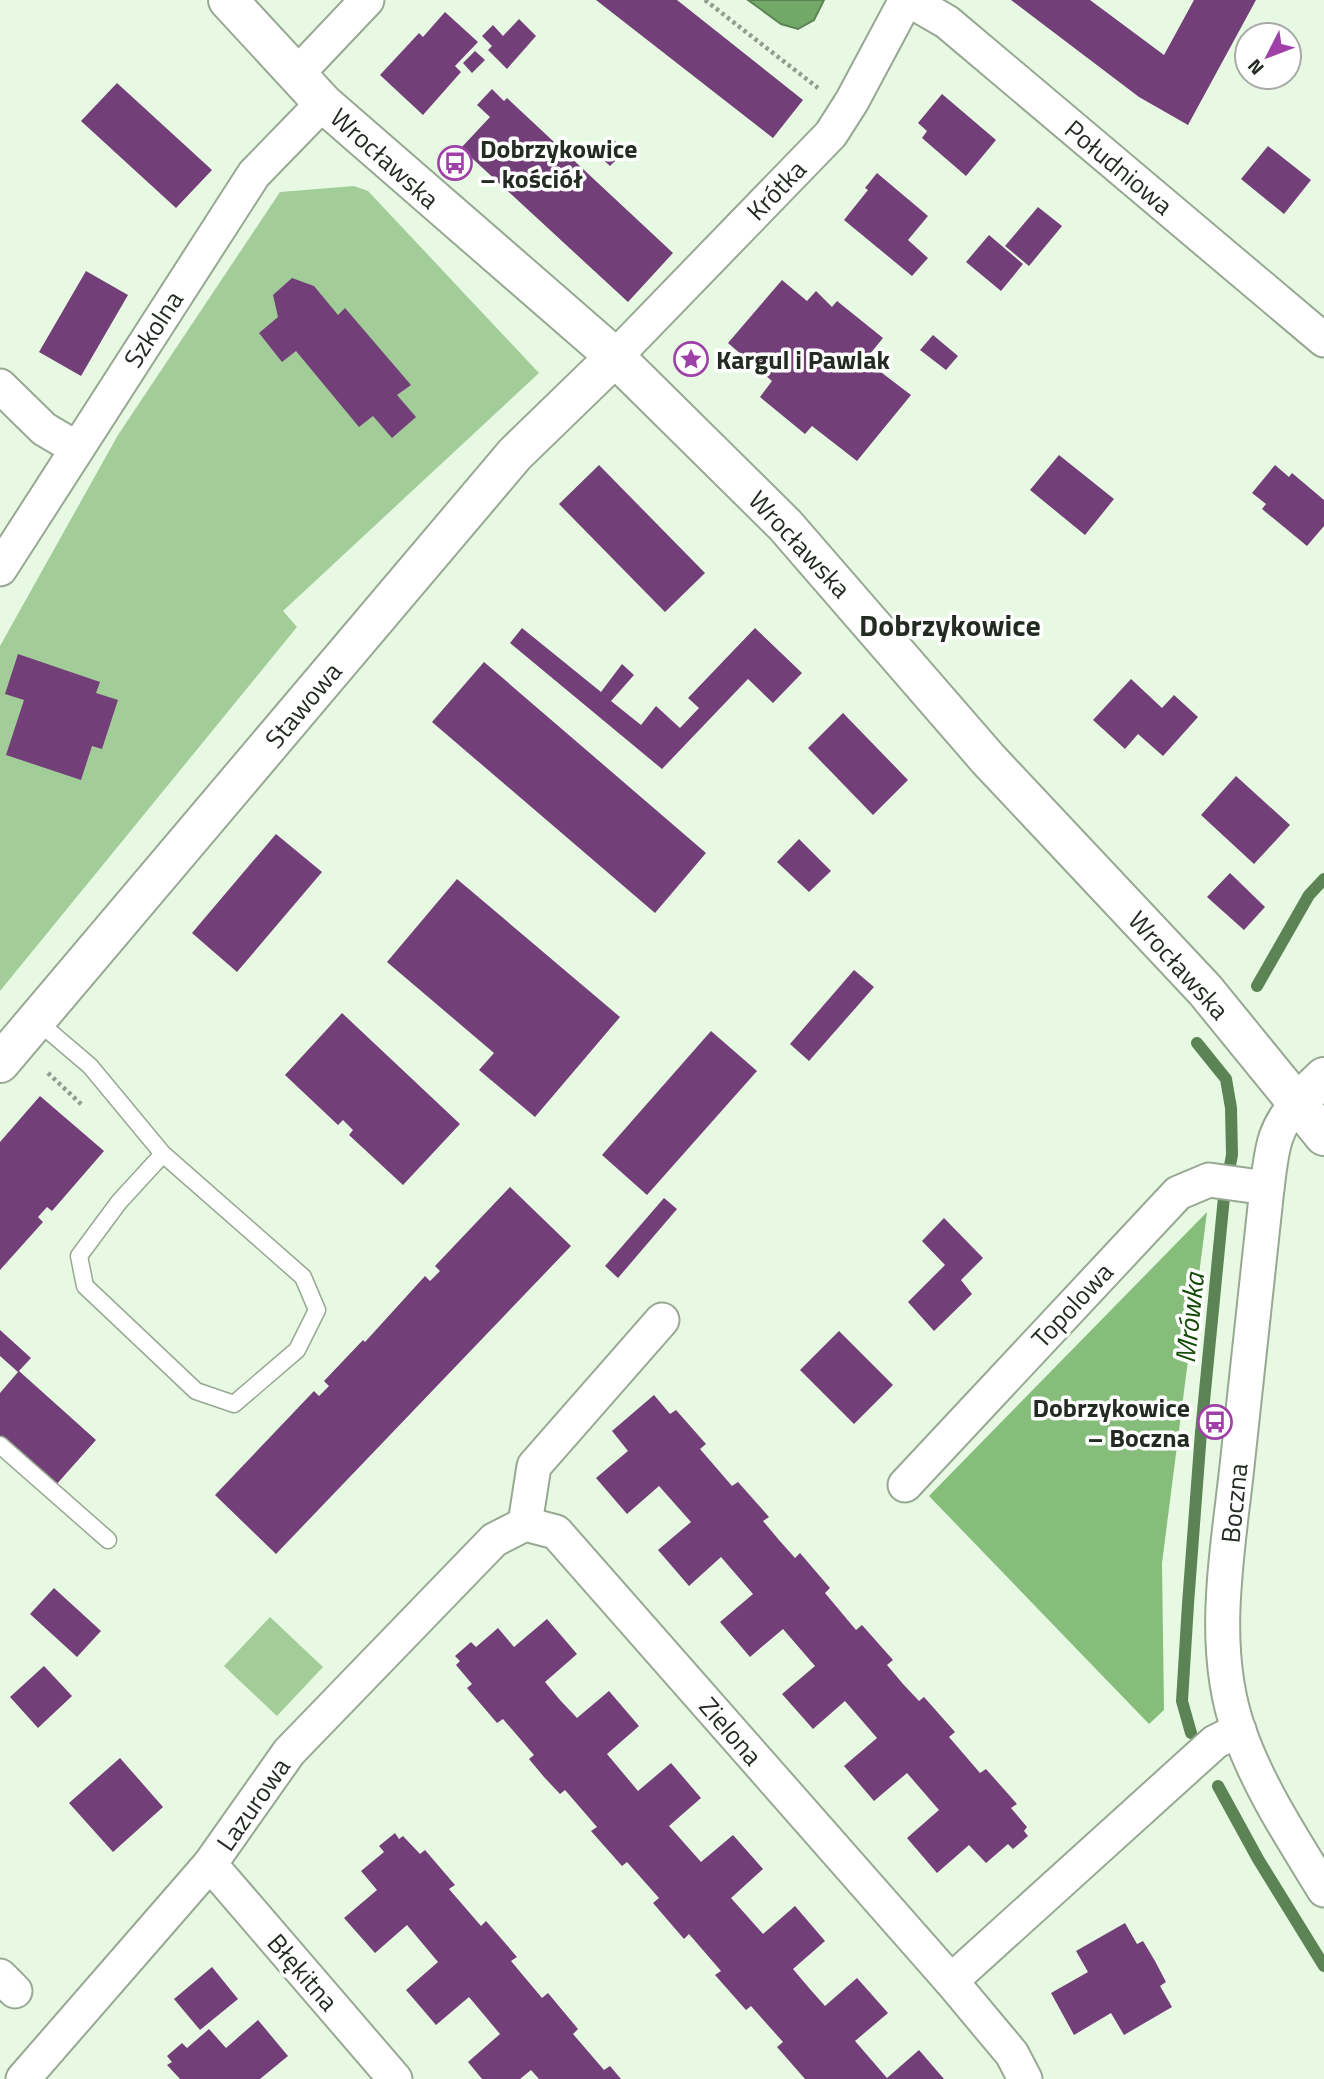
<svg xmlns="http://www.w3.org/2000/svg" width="1324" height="2079" viewBox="0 0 1324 2079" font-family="'Titillium Web',sans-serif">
<rect width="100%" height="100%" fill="#e7f9e3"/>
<g fill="#a2cd99">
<path d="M354,186L368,191L539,373L283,611L297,627L0,991V646L118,435L280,192Z"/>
<path d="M270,1617L323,1667L277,1716L224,1666Z"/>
</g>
<path fill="#86bd7b" d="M1207,1212L1162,1563L1164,1710L1149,1724L929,1496Z"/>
<path fill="#73a968" stroke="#5b8353" stroke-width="2" d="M748,0H824L814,20L798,29L781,24Z"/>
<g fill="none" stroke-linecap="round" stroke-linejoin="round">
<g stroke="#5b8353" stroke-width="12">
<path d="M1257,986L1309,895L1324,879"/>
<path d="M1191,1733L1182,1701L1188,1604L1201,1432L1224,1197L1232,1155L1231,1108L1226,1079L1197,1043"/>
<path d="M1218,1786L1258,1859L1324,1966"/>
</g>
</g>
<g fill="#733f78">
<path d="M596,0H677L803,100L773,138Z"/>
<path d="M1011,0H1090L1164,55L1194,0H1256L1188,125L1139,97Z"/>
<path d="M445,12L478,42L455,66L461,72L423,115L380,75L419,33L423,37Z"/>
<path d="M519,19L536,36L507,69L488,50L492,46L482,36L493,25L503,36Z"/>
<path d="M475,51L485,60L472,73L463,63Z"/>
<path d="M117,83L212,170L176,208L81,121Z"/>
<path d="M492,89L504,101L507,98L673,253L628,302L461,148L490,117L477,105Z"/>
<path d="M942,94L996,140L966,176L922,138L927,131L918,123Z"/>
<path d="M613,139L625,151L610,166L597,154Z"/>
<path d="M1268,146L1311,180L1284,214L1241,179Z"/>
<path d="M877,173L928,216L908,240L928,258L912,276L844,220L868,190L865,188Z"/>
<path d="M1038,207L1062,226L1029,266L1005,246Z"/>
<path d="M989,235L1023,264L1001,291L966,262Z"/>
<path d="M86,271L128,295L81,376L39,352Z"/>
<path d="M292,278L314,286L338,315L345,308L411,385L397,395L416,417L392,438L373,416L359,427L296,351L282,362L259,333L278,317L273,295Z"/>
<path d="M782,280L807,301L816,291L832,307L837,301L883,338L865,360L911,395L857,461L812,426L805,434L760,397L772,381L728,343Z"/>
<path d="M933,335L958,356L946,370L920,350Z"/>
<path d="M1059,455L1114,499L1085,535L1030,490Z"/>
<path d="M599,465L705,573L665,612L559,504Z"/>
<path d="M1275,465L1289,477L1292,473L1324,500V526L1307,546L1262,509L1266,504L1252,493Z"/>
<path d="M522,628L601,692L622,664L634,675L611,701L641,725L656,706L680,728L699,708L688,698L755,628L802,673L773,703L748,679L662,769L510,643Z"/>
<path d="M18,654L100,682L96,693L118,700L102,749L92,746L81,780L6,755L24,700L5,694Z"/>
<path d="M484,662L706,853L655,913L432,722Z"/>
<path d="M1131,679L1162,708L1174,695L1198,717L1163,756L1138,734L1125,749L1093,720Z"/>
<path d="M843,713L908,780L873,815L808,748Z"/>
<path d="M1236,776L1290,825L1254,864L1201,815Z"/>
<path d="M276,834L322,872L237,972L192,933Z"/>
<path d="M799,839L831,871L809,892L777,862Z"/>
<path d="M1230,873L1265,907L1244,930L1207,897Z"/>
<path d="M457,879L620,1017L535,1117L479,1070L494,1053L387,962Z"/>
<path d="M854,970L874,987L809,1061L790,1044Z"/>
<path d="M342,1013L460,1124L403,1185L349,1135L353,1130L343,1120L338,1125L285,1075Z"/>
<path d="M711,1031L757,1071L647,1195L602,1155Z"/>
<path d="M40,1096L104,1151L52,1211L47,1207L38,1217L43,1222L0,1270V1142Z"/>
<path d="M510,1187L571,1246L276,1554L215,1495L314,1391L319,1396L329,1386L324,1381L363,1340L365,1342L425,1276L430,1281L440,1271L435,1266Z"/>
<path d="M664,1198L677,1209L618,1278L605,1266Z"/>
<path d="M944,1218L983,1258L961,1280L972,1294L934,1331L908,1302L945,1265L922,1241Z"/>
<path d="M0,1330L31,1358L19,1371L96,1440L55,1486L0,1436V1393L18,1372L0,1356Z"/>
<path d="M839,1331L893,1385L854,1424L800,1370Z"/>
<path d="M654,1395L670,1414L676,1410L706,1444L700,1449L732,1486L738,1482L769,1517L763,1521L779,1540L795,1558L800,1553L830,1588L825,1593L856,1630L862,1625L893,1660L887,1665L903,1684L919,1701L924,1697L955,1732L949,1737L980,1773L986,1769L1017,1804L1011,1808L1027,1827L1024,1831L1028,1836L1013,1849L1008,1844L986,1863L969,1845L937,1873L907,1838L939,1810L907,1773L874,1801L844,1766L877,1738L845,1701L813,1729L782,1694L815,1666L783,1629L750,1657L720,1622L753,1594L721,1557L689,1586L658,1550L691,1522L659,1486L627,1514L596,1478L628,1451L612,1431Z"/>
<path d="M54,1588L101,1631L77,1657L30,1614Z"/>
<path d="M547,1619L577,1654L545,1682L560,1700L577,1718L609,1691L639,1726L607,1754L638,1791L671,1763L701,1798L669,1826L701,1862L733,1835L763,1869L731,1898L763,1934L795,1906L825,1941L793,1969L809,1988L825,2006L857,1978L888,2013L855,2041L887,2078L919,2050L944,2079H805L777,2047L783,2042L751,2006L746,2010L715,1975L721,1971L689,1934L684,1939L653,1903L659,1898L627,1862L622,1866L591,1831L597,1827L565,1790L560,1794L544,1777L529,1759L534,1755L503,1719L497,1723L467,1688L472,1684L456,1665L460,1661L455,1656L471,1642L476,1647L498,1628L514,1647Z"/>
<path d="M44,1666L72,1696L38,1728L10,1697Z"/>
<path d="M120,1758L163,1807L113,1852L69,1803Z"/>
<path d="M395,1833L399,1839L403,1836L420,1854L425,1850L455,1885L449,1889L481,1926L486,1921L517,1957L511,1961L542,1998L548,1993L578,2029L573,2034L604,2070L610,2066L621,2079H539L531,2070L520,2079H482L468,2062L500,2034L469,1997L436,2025L406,1990L438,1962L407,1925L375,1953L344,1918L377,1890L361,1871L384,1852L379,1846Z"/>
<path d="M1125,1923L1137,1944L1143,1941L1155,1961L1166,1982L1160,1986L1172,2007L1124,2035L1111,2013L1074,2035L1051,1993L1088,1972L1076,1951Z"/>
<path d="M212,1967L238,1999L200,2030L174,1999Z"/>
<path d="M258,2020L288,2056L260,2079H180L167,2065L172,2062L167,2056L182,2043L187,2048L209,2029L226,2048Z"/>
</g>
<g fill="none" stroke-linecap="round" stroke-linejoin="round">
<g stroke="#97a893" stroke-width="19">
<g id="lane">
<path d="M36,1020L90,1066L163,1154L303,1277L317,1310L297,1350L234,1404L196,1391L85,1286L79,1256L119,1202L163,1154"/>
<path d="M0,1445L108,1540"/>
</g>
</g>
<g stroke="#97a893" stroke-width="37">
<g id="street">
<path d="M909,0L947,22L1324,340"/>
<path d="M296,75L367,0"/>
<path d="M615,357L831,134L852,101L906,0"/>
<path d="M0,386L44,429L76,448"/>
<path d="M0,569L254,174L323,103"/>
<path d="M1298,1102C1272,1130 1272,1151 1267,1188C1257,1277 1248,1367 1238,1457C1229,1546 1208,1645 1239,1731C1259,1788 1293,1839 1324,1890"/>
<path d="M905,1485L1178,1193L1209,1180L1267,1188"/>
<path d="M525,1524L534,1466L662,1320"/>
<path d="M210,1864L395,2079"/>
<path d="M0,1976L15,1991"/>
<path d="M23,2079L210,1864L289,1752L494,1540L525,1524L556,1532L951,1981"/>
<path d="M1025,2079L1012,2054L951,1981L1215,1742L1239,1730"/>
</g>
</g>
<g stroke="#97a893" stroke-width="42">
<g id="secondary">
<path d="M228,0L323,103L615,357L785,525L988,759L1205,990L1324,1136"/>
<path d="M0,1063L515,454L615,357"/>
<path d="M1298,1102L1324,1077"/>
</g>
</g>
<g stroke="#909d8e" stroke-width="4.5" stroke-dasharray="3.5 3.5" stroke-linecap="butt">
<path d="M705,0L818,88"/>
<path d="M48,1073L83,1106"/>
</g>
<use href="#lane" stroke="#fff" stroke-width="16"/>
<use href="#street" stroke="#fff" stroke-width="33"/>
<use href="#secondary" stroke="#fff" stroke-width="38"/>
</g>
<defs>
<g id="bus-ring" transform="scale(1.75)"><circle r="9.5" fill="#fff" stroke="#9f40a8" stroke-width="1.5"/><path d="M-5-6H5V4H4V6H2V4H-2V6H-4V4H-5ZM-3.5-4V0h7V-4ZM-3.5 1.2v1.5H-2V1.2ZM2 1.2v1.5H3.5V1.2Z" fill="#9f40a8"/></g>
<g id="sight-ring" transform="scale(1.75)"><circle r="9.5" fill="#fff" stroke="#9f40a8" stroke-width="1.5"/><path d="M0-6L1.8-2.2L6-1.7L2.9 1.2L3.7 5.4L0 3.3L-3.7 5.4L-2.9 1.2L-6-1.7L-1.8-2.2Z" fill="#9f40a8"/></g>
</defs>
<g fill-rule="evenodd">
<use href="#bus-ring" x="455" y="163"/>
<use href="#sight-ring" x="691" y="359"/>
<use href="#bus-ring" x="1215" y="1422"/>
</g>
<g text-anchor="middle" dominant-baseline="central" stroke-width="7" stroke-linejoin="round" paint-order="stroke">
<g font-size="26" font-weight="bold" fill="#242b23" stroke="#fff" text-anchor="start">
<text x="480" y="148">Dobrzykowice<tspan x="480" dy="30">– kościół</tspan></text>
<text x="716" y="359">Kargul i Pawlak</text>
<text x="1190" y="1407" text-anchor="end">Dobrzykowice<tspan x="1190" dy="30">– Boczna</tspan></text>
</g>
<g font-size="26" fill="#242b23" stroke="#fff">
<text transform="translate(385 158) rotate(42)">Wrocławska</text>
<text transform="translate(1119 167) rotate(40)">Południowa</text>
<text transform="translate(776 190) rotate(-46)">Krótka</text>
<text transform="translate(153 329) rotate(-57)">Szkolna</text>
<text transform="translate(800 544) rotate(47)">Wrocławska</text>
<text transform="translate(303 705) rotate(-50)">Stawowa</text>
<text transform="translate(1179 965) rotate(48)">Wrocławska</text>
<text transform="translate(1072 1305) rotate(-47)">Topolowa</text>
<text transform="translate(1234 1503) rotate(-84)">Boczna</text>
<text transform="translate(731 1731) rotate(49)">Zielona</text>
<text transform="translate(253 1804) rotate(-55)">Lazurowa</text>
<text transform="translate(303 1972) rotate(49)">Błękitna</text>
</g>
<g font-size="28" font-style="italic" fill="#134a05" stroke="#fff">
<text transform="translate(1189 1318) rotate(-84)">Mrówka</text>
</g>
<g font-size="30" font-weight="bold" fill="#242b23" stroke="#fff">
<text x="950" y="625">Dobrzykowice</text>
</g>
</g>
<g transform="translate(1268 56) rotate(228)"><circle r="33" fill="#ffffff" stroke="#a7aaa7" stroke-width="2"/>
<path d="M0-5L12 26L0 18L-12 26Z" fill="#9f40a8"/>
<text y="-10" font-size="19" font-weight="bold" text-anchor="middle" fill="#242b23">N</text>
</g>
</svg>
